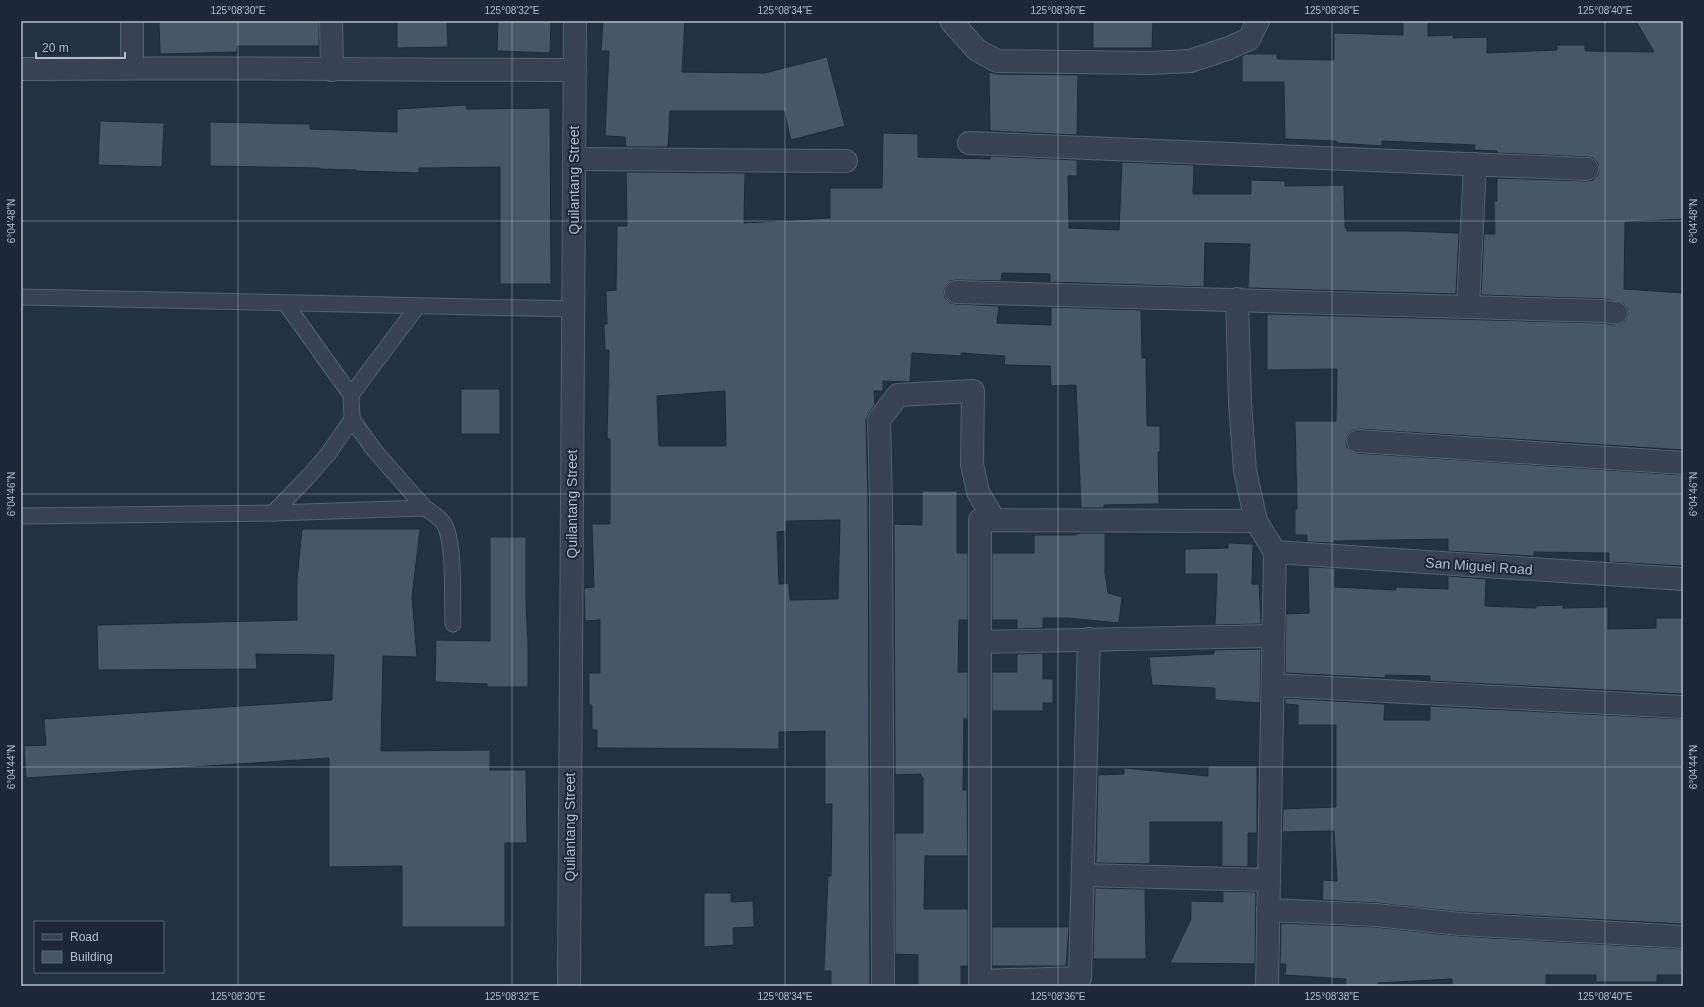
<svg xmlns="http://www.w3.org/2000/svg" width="1704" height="1007" viewBox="0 0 1704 1007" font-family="Arial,sans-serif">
<rect width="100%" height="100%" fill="#233242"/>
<g fill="#475769" stroke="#1e2a39" fill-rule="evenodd">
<path d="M159,21H319V46H237V52L160,54Z"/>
<path d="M397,21H447L448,47L397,48Z"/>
<path d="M498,21H551L550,53L497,51Z"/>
<path d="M603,21H685L682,72L765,73L827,57L845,126L791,140L784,111H670L668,147H626L625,137L605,136L609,51H601Z"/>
<path d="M1093,21H1153L1152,48H1093Z"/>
<path d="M1403,21H1428V36L1453,35V38L1487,37V53L1557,50V45H1585V51L1654,52L1636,21H1683V219L1625,222L1624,289L1683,293V450L1359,429L1353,430L1348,434L1346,441L1347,447L1351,451L1357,453L1683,475V566L1609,562V553L1534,552V556H1531L1448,551V539L1334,541V543L1307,542V535H1295V509H1297L1295,421H1336L1337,369L1267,370V314L1602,323L1614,325L1621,324L1625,321L1628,315L1627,308L1623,303L1605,299L1481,295L1484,234H1495L1494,201H1497V178L1587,181L1593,180L1598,175L1599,170L1598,163L1593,158L1588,157L1497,153V151L1474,150L1475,145L1382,141V146L1336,143V141L1285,139L1284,82H1242V56L1246,54H1277V59L1334,60V33L1403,35Z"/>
<path d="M989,72L997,74L1078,75L1077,135L990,131Z"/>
<path d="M466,105L467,109L550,108L551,284H500V167L419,168V173L356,171V170L320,169V168L210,166V122L310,124V129L397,132V109Z"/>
<path d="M100,121L164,123L162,167L98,165Z"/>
<path d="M883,133L918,134V157L990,159V156L1077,160V176H1068L1069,228L1119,230L1122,162L1194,165L1193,194H1251V180L1285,181V186L1344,185L1345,228H1347V231H1408L1459,233L1456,294L1248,288L1250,244L1205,243L1204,287L1050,282V274L1002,273L1001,281L956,280L950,281L946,285L944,291L945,298L950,303L956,304L999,306L997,323L1051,325V307L1141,310L1142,358H1146L1147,426H1160V452H1158L1159,504L1104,505V508H1081L1076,385L1051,386L1050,366L1004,365L1005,356L961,353V356L912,353L910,382L883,381V391H874L875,405L869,413L866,420L868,499L870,986H831V971H824L828,876H831L832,804H825V731L779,732V749L597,748V730H592V705H589V673H600V620L585,621L584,588L594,587L592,524H610V439L607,438L609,350H605L604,324H607L606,291L616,290L617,226H627L626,172L745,173L744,223L830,218V188H882ZM725,391L726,446H659L657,396ZM840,520L838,599L790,600L789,583L779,584L777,532L786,531V521Z"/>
<rect x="461" y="389" width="39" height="45"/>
<path d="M922,491H957V553H968V620H959L958,672H968V719H964L963,790H967L968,856H925L924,909H968V966H961V986H918V955L895,954V833H923V777H921V774L895,775L894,524L922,525Z"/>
<path d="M302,529H420L412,597L417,657L383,656L381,751L490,750V770H526L527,843H505V927H402V866L329,867V758L26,778L24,746L46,745L44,719L332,700L334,655L256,654L257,669L98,670L97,625L297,620V579Z"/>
<path d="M1081,533H1105V572L1108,593L1122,597L1119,623L1068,618H1043V628L1017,629V620H992V553H1034V535H1075Z"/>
<path d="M490,537H526V605L528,642V687H487V684L435,682L436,640L490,641Z"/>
<path d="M1228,543L1253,544L1252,584H1259L1261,624L1215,625L1217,574H1185V549L1228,548Z"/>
<path d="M1308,567L1335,568V587L1396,590V587L1448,589V576L1486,579L1485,606L1536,608V606L1563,605V608L1608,607V629L1656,628V618H1683V694L1430,681V676L1385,675V678L1285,673L1286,614L1309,613Z"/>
<path d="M1261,649L1260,703L1215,700V688L1152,685L1149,657L1214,654V650Z"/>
<path d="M1043,653V679H1053V703H1043V711H992V672H1017V654Z"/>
<path d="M1285,698L1385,704L1384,720H1430V706L1683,719V924L1461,912L1377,903L1322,900L1323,880L1337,881L1334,831L1282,832L1283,809L1336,807V725H1298V705L1285,704Z"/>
<path d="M1208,766H1257V833H1248V867L1222,866V822H1150V864L1096,863L1098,775L1124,774V768L1208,776Z"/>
<path d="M1095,888L1145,889L1146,959H1093Z"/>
<path d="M1223,891L1256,892L1255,964L1170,963L1191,919V901L1223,902Z"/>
<path d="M704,893H731V902L753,901L754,927L733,928L734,945L704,947Z"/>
<path d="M1281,923L1375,927L1459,936L1683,949V975H1657V982H1596V975H1546V986H1452V979L1378,983V986H1345L1346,979L1285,975L1286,964H1280Z"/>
<path d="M992,927H1069L1066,966H992Z"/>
</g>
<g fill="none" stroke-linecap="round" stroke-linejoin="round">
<g stroke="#55616f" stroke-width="17">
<g id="service">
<path d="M21,297L573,309"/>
<path d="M351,395L417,307"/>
<path d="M352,419L374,450L425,508"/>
<path d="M273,513L307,478L328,454L352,419L351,395L286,304"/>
<path d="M21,516L273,513L425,508C432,513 439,516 444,524C455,541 452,601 453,624"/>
</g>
</g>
<g stroke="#55616f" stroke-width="24">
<g id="minor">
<path d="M132,21V68"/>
<path d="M331,21L332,70"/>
<path d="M951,21L977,50L997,61L1151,63L1190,61L1229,48L1249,39L1258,21"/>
<path d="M21,69C206,67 390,70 575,70"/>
<path d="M969,143L1587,169"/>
<path d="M574,159L846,161"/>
<path d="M956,292L1603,311L1616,313"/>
<path d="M1237,299L1240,402L1245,471L1256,521L1275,552L1267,986"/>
<path d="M1468,307L1475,164"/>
<path d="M1358,441L1683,463"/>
<path d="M1275,552L1683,579"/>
<path d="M980,642L1273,636"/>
<path d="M1273,685L1683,707"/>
<path d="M1083,875L1269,880"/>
<path d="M1268,910L1376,915L1460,924L1683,937"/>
<path d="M980,981L1080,978L1089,639"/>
<path d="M569,986L575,21"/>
<path d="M883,986L881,499L879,420L898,395L973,391L972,464L978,492L994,520"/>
<path d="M980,986V520L1256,521"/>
</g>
</g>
<use href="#service" stroke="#374352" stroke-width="15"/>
<use href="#minor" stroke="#374352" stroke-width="22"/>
</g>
<path fill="none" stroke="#b4becc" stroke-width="1" stroke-opacity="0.45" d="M238,21V986M512,21V986M785,21V986M1058,21V986M1332,21V986M1605,21V986M21,221H1683M21,494H1683M21,767H1683"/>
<g text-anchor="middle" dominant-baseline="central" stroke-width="4" stroke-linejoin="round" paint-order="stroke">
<g font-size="14" fill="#b4becc" stroke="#1c2837">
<text transform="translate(574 180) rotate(-90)">Quilantang Street</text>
<text transform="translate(572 504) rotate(-90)">Quilantang Street</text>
<text transform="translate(1479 566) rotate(4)">San Miguel Road</text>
<text transform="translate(570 827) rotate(-90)">Quilantang Street</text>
</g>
</g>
<rect width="1704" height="1007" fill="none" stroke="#1c2837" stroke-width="44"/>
<rect x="34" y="921" width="130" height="52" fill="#1c2837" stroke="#596473"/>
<rect x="42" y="934" width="20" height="6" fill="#374352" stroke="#596473"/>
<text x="70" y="941" font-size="12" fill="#b4becc">Road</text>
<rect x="42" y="951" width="20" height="12" fill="#475769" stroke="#596473"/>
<text x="70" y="961" font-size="12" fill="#b4becc">Building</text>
<path d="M36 52v6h89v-6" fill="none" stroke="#b4becc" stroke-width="2"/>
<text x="42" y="52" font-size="12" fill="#b4becc" stroke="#1c2837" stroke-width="3" paint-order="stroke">20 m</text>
<rect x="22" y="22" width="1660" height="963" fill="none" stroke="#b4becc" stroke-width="1.5"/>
<g font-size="10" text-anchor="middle" fill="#b4becc">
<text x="238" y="14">125°08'30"E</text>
<text x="512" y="14">125°08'32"E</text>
<text x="785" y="14">125°08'34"E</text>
<text x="1058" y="14">125°08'36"E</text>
<text x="1332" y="14">125°08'38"E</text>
<text x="1605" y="14">125°08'40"E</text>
<text transform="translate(11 221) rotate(-90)" y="4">6°04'48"N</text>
<text transform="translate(1693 221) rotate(-90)" y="4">6°04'48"N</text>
<text transform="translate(11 494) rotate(-90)" y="4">6°04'46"N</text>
<text transform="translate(1693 494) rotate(-90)" y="4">6°04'46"N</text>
<text transform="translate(11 767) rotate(-90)" y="4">6°04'44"N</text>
<text transform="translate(1693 767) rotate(-90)" y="4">6°04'44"N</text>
<text x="238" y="1000">125°08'30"E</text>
<text x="512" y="1000">125°08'32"E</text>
<text x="785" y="1000">125°08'34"E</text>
<text x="1058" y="1000">125°08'36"E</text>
<text x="1332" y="1000">125°08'38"E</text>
<text x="1605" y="1000">125°08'40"E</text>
</g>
</svg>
